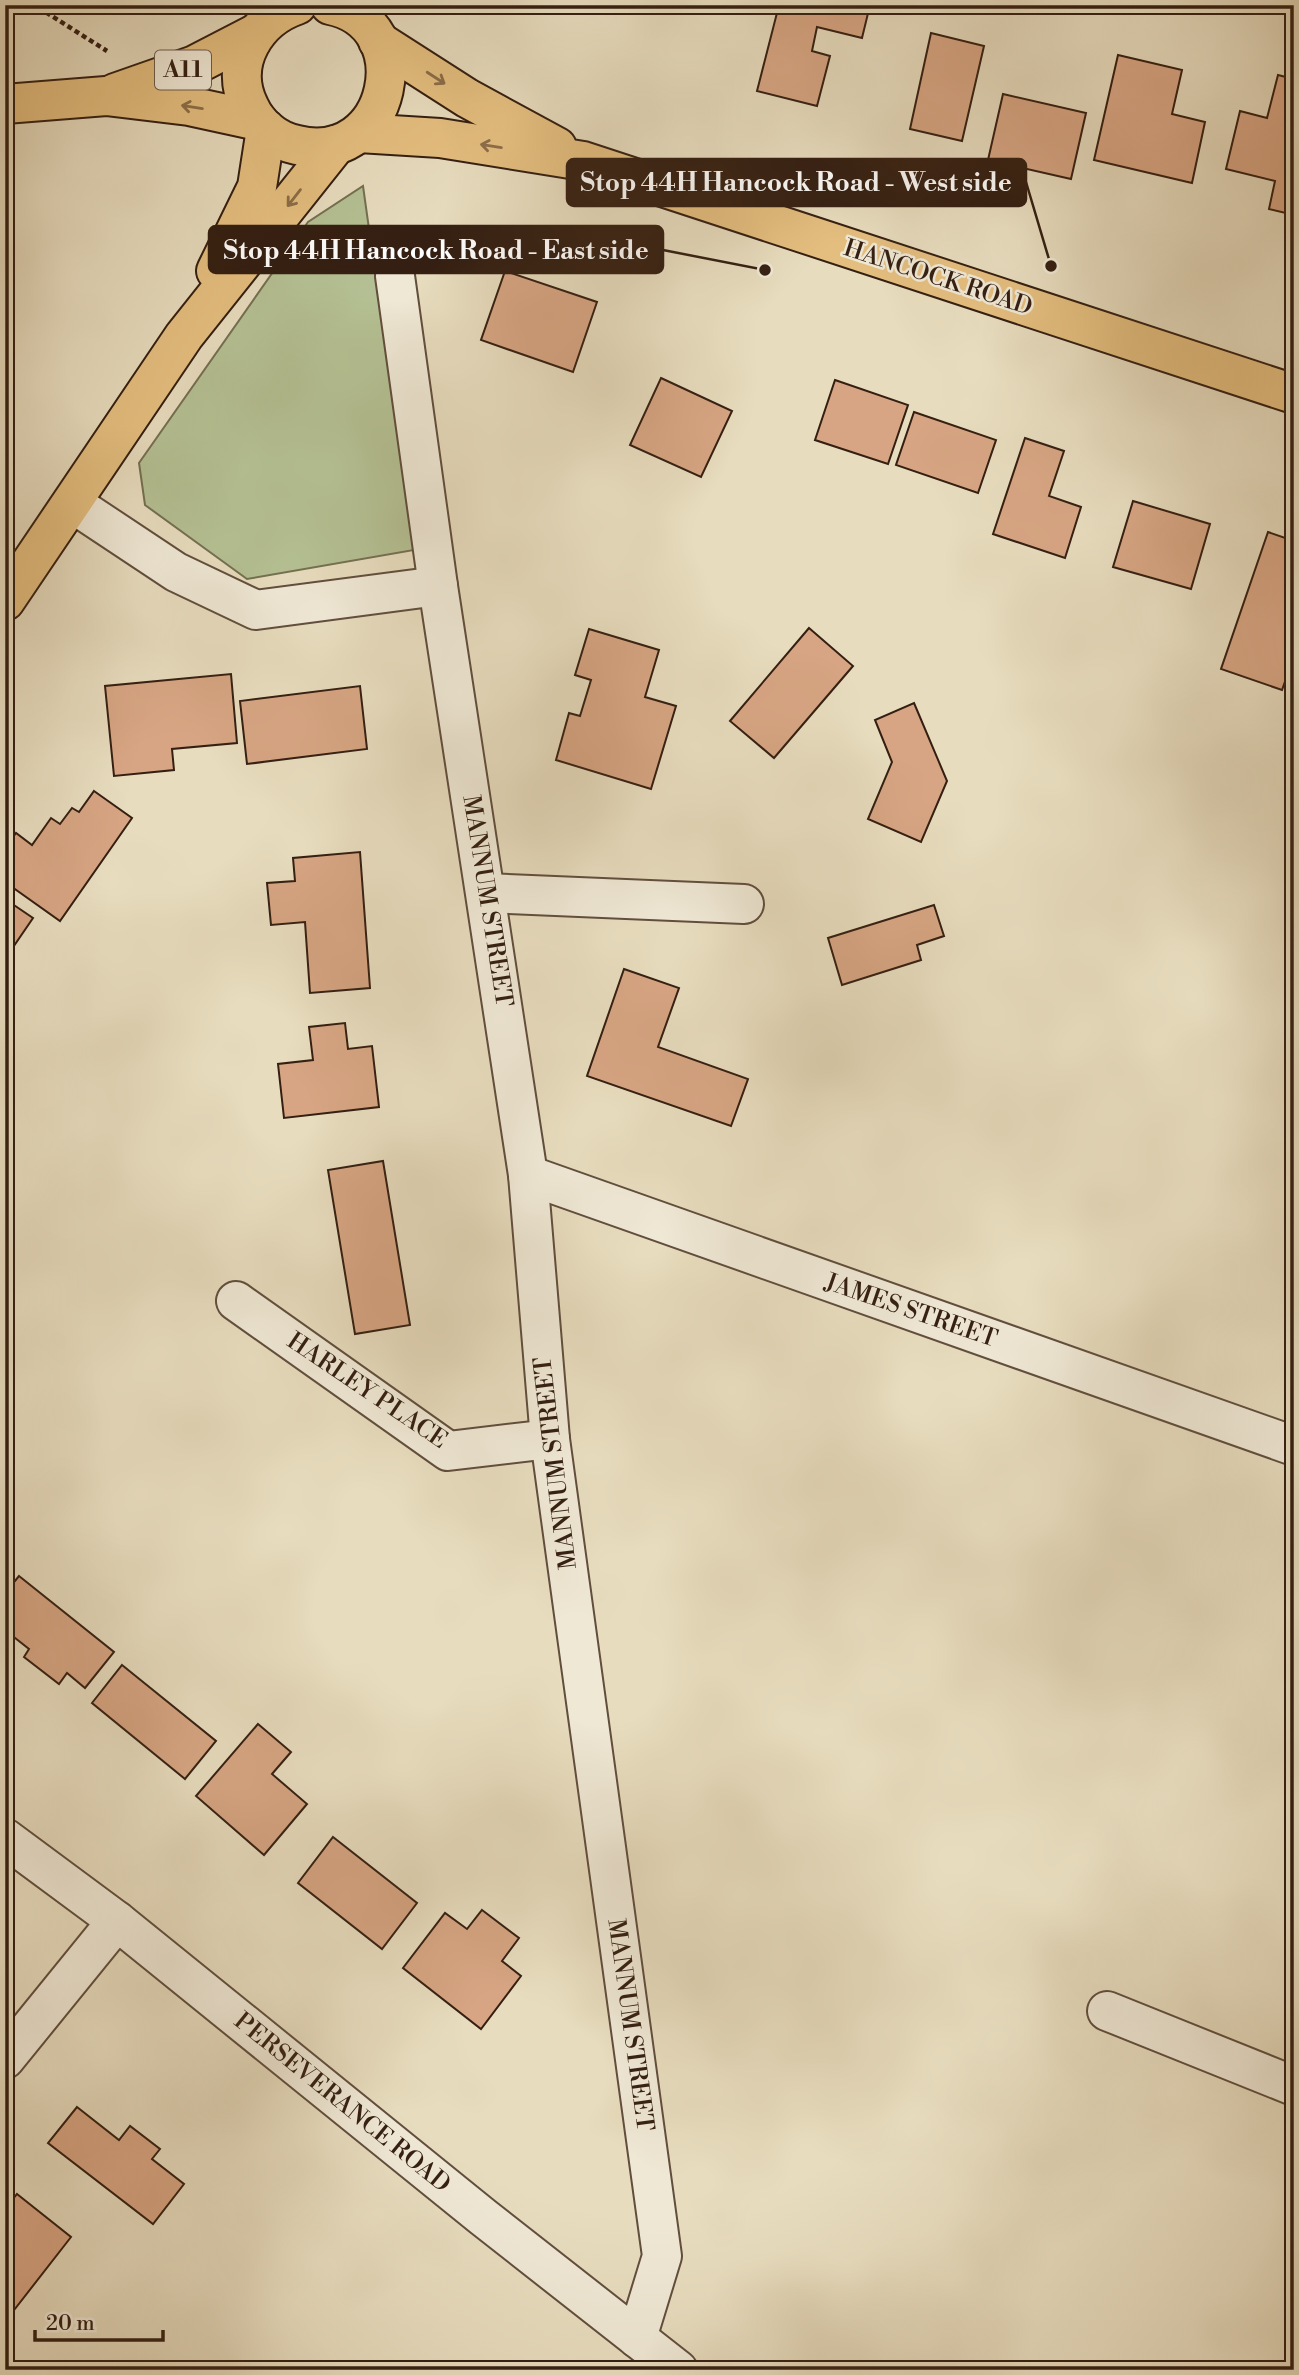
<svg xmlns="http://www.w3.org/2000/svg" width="1299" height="2375" viewBox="0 0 1299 2375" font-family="'Libre Bodoni',serif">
<rect width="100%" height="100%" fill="#e7dcbe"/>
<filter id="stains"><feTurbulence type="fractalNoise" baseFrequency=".00286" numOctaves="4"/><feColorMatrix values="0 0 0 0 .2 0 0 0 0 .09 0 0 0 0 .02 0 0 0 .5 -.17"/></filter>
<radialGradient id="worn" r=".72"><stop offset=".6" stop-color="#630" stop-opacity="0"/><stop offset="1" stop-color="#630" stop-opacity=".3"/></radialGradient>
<path fill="#b4c093" stroke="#747052" stroke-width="2" d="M363,186L414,550L247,579L145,505L139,463L308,222Z"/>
<g fill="#d7a583" stroke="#341f12" stroke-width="2">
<path d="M779,5H870L862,38L817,27L812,51L830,56L817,106L757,91Z"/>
<path d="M931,33L984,46L962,141L910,129Z"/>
<path d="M1118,55L1182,70L1172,114L1205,122L1192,183L1094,160Z"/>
<path d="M1278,75L1294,79V215L1269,209L1275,181L1226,169L1240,111L1267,118Z"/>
<path d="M1003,94L1086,113L1071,179L988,160Z"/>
<path d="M505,271L597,302L573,372L481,340Z"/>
<path d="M661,378L732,411L701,477L630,445Z"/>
<path d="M835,380L908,405L888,464L815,440Z"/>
<path d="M914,412L996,440L978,493L896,465Z"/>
<path d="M1025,438L1064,451L1049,496L1081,507L1065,558L993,534Z"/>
<path d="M1133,501L1210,524L1191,589L1113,567Z"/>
<path d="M1268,532L1294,541V656L1282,690L1221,669Z"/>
<path d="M809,628L853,666L774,758L730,721Z"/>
<path d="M589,629L659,650L645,697L676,706L651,789L556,760L569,713L580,716L591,680L575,675Z"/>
<path d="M231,674L237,743L172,749L174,770L114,776L105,686Z"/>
<path d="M360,686L367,749L247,764L240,701Z"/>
<path d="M914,703L947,781L921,842L868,819L892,762L875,720Z"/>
<path d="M94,791L132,818L60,921L5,882V848L16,833L32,845L51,818L60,824L72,808L79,812Z"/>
<path d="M360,852L370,988L310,993L305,922L271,925L267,883L295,881L293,858Z"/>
<path d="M5,899L33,918L5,959Z"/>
<path d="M934,905L944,936L917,945L921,960L842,985L828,938Z"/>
<path d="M624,969L679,988L658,1047L748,1079L731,1126L587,1076Z"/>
<path d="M345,1023L348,1049L372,1046L379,1107L284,1118L278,1064L313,1060L309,1027Z"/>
<path d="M383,1161L410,1325L355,1334L328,1170Z"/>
<path d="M19,1576L114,1652L85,1688L67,1673L59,1684L24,1657L29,1649L5,1630V1593Z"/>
<path d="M122,1665L216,1741L185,1779L92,1703Z"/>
<path d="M258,1724L291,1752L272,1774L307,1804L264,1855L196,1796Z"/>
<path d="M333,1837L417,1903L382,1949L298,1883Z"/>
<path d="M482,1910L519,1938L502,1961L521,1976L481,2029L403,1968L445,1913L467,1929Z"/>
<path d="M77,2107L119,2140L130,2126L160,2149L152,2159L184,2184L153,2224L48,2143Z"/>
<path d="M17,2194L71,2237L11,2314L5,2310V2209Z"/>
</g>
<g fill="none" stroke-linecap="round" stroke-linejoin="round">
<g stroke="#614e3d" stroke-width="42">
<g id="minor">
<path d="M395,276L438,586L528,1175L550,1439L662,2256L637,2338"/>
<path d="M72,503L176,572L256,610L438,586"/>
<path d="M486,893L744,904"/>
<path d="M528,1175L1294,1446"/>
<path d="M236,1301L448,1451L550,1439"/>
<path d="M5,1838L117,1921L483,2217L678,2370"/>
<path d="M1107,2011L1294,2086"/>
<path d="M5,2059L117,1921"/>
</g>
</g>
<g stroke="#341f12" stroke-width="42">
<g id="major">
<path d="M297,5C256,19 228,63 249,106C258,126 276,141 297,145C392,168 422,23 330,5"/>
<path d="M378,41L467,98L557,147"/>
<path d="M115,93L195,65L255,34"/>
<path d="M5,104L106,96L189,106L258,121"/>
<path d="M359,133L440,138L583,161L1294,394"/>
<path d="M216,271L257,187L266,129"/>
<path d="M5,601L184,336L336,145"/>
</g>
</g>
<path stroke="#341f12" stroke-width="4.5" stroke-dasharray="5 3.5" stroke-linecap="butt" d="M31,5L36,6L107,51"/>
<use href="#minor" stroke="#efe8d5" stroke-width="38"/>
<use href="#major" stroke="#e4be7f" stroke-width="38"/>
</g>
<defs><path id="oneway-shaft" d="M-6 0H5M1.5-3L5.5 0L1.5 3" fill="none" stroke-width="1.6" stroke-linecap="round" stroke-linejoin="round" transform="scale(1.75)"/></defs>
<g stroke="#8c6e48">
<use href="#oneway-shaft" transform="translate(436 78) rotate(33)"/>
<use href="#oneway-shaft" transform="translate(192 107) rotate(-171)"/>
<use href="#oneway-shaft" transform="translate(491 146) rotate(-171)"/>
<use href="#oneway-shaft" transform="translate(294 198) rotate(128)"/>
</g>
<g text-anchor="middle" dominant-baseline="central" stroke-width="5" stroke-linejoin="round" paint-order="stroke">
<rect fill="#efe8d5" stroke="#6c5b4c" stroke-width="2" x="155" y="50.5" width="56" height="39" rx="5"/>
<g font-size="23" font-weight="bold" fill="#341f12">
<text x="183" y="70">A11</text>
</g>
<g font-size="24" fill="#341f12" stroke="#efe8d5">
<text transform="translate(938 278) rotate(18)">HANCOCK ROAD</text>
<text transform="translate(487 901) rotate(81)">MANNUM STREET</text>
<text transform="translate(911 1311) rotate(19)">JAMES STREET</text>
<text transform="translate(367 1391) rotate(34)">HARLEY PLACE</text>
<text transform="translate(556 1463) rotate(-97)">MANNUM STREET</text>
<text transform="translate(630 2025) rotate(82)">MANNUM STREET</text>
<text transform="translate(342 2103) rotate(39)">PERSEVERANCE ROAD</text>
</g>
</g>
<path fill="none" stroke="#341f12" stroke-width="2.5" d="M1051 266L1026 182M765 270L663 250"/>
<g fill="#341f12" stroke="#efe8d5" stroke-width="2.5">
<circle cx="1051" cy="266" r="7"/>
<circle cx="765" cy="270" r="7"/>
</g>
<g fill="#341f12" stroke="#341f12" stroke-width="2.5">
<rect x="567" y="159" width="459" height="47" rx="7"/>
<rect x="209" y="226" width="454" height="47" rx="7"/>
</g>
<g font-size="26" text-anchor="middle" font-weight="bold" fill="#fff">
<text x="796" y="191">Stop 44H Hancock Road - West side</text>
<text x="436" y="259">Stop 44H Hancock Road - East side</text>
</g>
<rect width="1299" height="2375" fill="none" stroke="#e7dcbe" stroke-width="28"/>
<rect x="7" y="7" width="1285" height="2361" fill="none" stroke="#341f12" stroke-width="3.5"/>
<rect x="14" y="14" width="1271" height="2347" fill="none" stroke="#341f12" stroke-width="2"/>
<path d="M35 2330v10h128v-10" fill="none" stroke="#341f12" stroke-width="3.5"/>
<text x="46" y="2330" font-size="21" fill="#341f12" stroke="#efe8d5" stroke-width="5" paint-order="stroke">20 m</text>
<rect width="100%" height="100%" filter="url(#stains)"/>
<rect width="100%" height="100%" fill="url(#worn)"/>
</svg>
